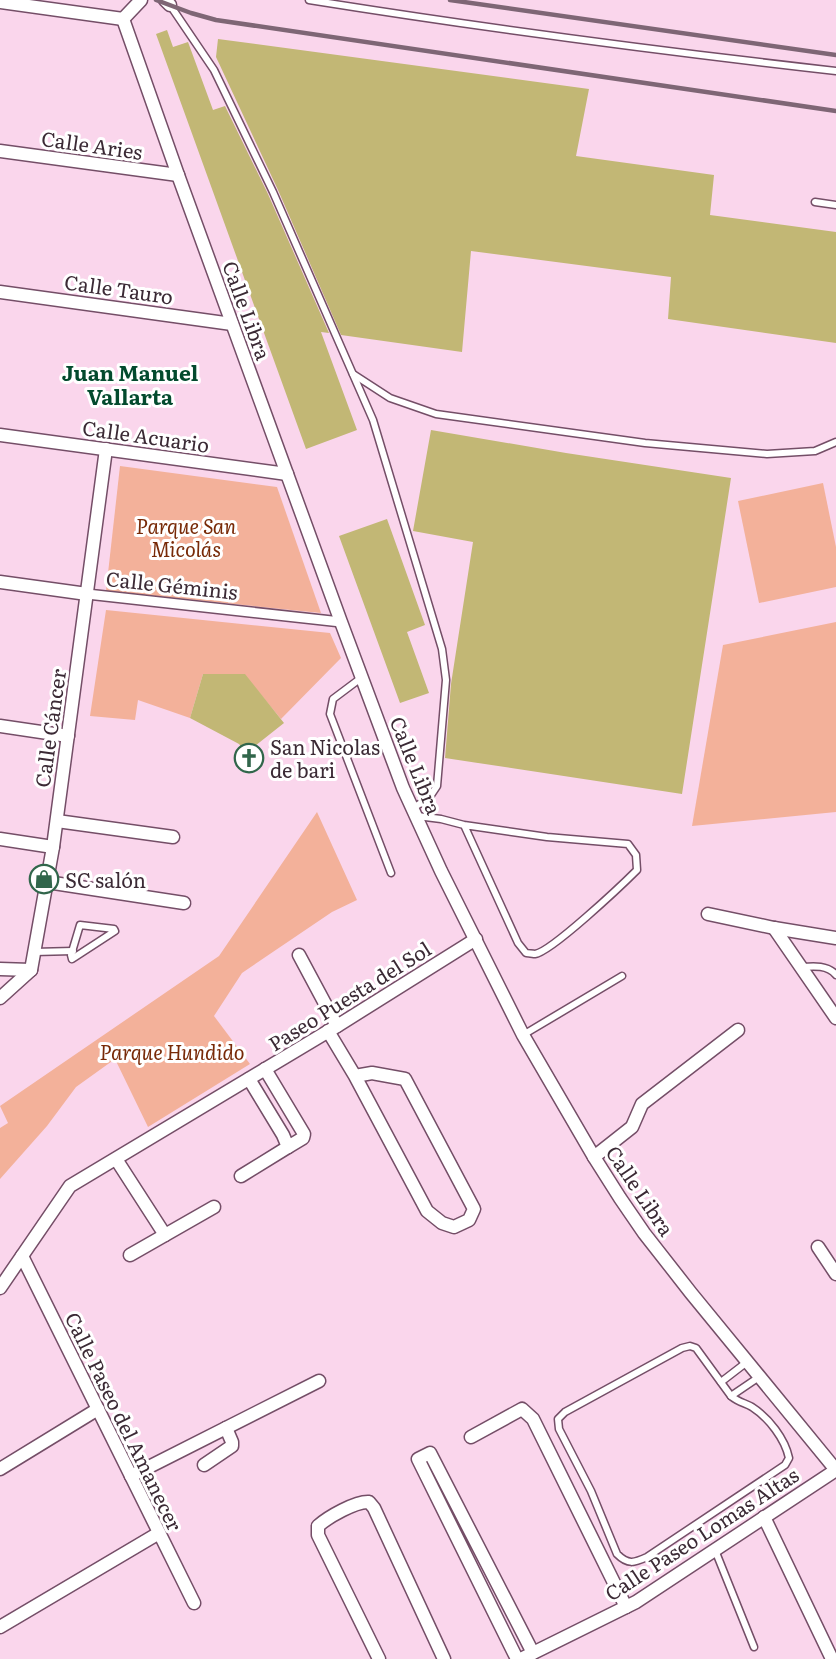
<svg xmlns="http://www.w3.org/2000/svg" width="836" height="1659" viewBox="0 0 836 1659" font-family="Literata,serif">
<rect width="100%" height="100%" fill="#fad6ec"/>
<g fill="#f3b19a">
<path d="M120,466L277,487L321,613L106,591Z"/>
<path d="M823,483L836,547V587L759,603L738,501Z"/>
<path d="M106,610L330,633L341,658L281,719L244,674H203L190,718L138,700L135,720L90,716Z"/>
<path d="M836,622V812L692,826L723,645Z"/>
<path d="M317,812L357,900L332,912L242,973L214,1016L250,1064L148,1127L115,1059L76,1087L47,1126L0,1179V1128L8,1123L0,1106L219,956Z"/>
</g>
<g fill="#c2b775">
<path d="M167,30L173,47L188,42L213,110L225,106L268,194L329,333L321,332L357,430L306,449L156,34Z"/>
<path d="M218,39L589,89L576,156L714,175L710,215L836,232V343L668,319L671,277L471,251L462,352L341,335L278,190L216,57Z"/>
<path d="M431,430L566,453L731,478L682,794L445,758L451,684L473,542L413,531Z"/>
<path d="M387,519L425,625L407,632L429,693L400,703L339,536Z"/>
<path d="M203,674H245L284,723L246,753L239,744L190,718Z"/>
</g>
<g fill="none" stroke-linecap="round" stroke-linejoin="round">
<g stroke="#744e67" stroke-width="9">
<g id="service">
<path d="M309,0C484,28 660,51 836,71"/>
<path d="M170,5L214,70L273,192L373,420L442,649L446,680L437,786L429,798L413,808"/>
<path d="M815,202L836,205"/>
<path d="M353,374L390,398L436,414L645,443L767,454L815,451L836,442"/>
<path d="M361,678L333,699L330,714L391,873"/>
<path d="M417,816L441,819L464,825L547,837L628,844L636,855L637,870C622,885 551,952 535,954C534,954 527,953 526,953L518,943L464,825"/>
<path d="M80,925L114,929L115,931L72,959L71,955Z"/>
<path d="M34,952L73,951"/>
<path d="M802,967C814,966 828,965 836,975"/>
<path d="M523,1035L622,976"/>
<path d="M690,1346L696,1348L731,1396C738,1402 745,1403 752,1407C769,1418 785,1439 789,1458L785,1465L647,1557C634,1563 628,1565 617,1554L591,1491L559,1429L558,1419L565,1412L682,1348Z"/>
<path d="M721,1382L747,1362"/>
<path d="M731,1396L759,1377"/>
<path d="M715,1550L754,1647"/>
</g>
</g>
<g stroke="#744e67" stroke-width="12">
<path id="pedestrian" d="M87,594L341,622"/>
</g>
<g stroke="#744e67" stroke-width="15">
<g id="minor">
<path d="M165,0L170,5"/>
<path d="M0,2L123,19"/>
<path d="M123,19L178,175L341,622L403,788L441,871L523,1035L594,1157L620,1198L644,1233L691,1293L836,1470"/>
<path d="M123,19L141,0"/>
<path d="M0,151L178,175"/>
<path d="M0,292L232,324"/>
<path d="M0,435L287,474"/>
<path d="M0,582L87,594"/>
<path d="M0,726L68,736"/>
<path d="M57,821L173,837"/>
<path d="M0,839L53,847"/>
<path d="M47,882L184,903"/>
<path d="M708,914L774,928L836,938"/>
<path d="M774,928L836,1018"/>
<path d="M299,955L337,1026"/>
<path d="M0,969L31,970"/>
<path d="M0,998L31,970L53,847L106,449"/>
<path d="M328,1031L355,1076L427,1211L442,1223L454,1227L469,1220L474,1209L405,1079L372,1073L355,1076"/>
<path d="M265,1069L304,1134L303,1138L288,1147"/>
<path d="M594,1157L632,1127L642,1104L738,1030"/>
<path d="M116,1159L165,1235L130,1255"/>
<path d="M241,1176L288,1147L283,1135L249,1079"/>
<path d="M165,1235L214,1207"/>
<path d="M818,1247L836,1274"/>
<path d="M22,1256L194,1603"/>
<path d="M0,1288L70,1186L337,1026L476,939"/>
<path d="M471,1437L522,1409L533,1419L626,1607"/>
<path d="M204,1465L232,1446V1442L226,1428"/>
<path d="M0,1469L98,1409"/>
<path d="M131,1476L319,1381"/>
<path d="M764,1517L832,1659"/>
<path d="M0,1627L159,1533"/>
<path d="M379,1659L318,1535V1526C328,1517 356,1501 369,1502L374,1508L444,1659"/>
<path d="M517,1659L418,1459L430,1453L533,1653"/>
<path d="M521,1659L636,1602L836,1470"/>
</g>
</g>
<use href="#service" stroke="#fff" stroke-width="6"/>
<use href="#pedestrian" stroke="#fff" stroke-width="9"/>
<use href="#minor" stroke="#fff" stroke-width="12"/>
<g stroke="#7e6675" stroke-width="4.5">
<path d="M156,0L191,13L216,20L836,111"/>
<path d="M450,0L836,55"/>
</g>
</g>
<defs>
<g id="church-ring" transform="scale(1.5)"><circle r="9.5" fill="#fff" stroke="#31664b" stroke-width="1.5"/><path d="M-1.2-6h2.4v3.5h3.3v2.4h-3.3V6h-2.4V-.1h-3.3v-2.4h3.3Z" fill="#31664b"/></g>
<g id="shop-ring" transform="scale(1.5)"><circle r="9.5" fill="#fff" stroke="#31664b" stroke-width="1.5"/><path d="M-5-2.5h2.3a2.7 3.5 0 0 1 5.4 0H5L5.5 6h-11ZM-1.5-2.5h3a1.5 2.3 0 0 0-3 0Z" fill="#31664b"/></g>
</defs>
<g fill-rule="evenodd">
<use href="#church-ring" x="249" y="758"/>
<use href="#shop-ring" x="44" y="879"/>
</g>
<g text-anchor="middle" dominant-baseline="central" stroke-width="6" stroke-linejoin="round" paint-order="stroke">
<g font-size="20" fill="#3b2a35" stroke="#fff">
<text transform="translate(92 144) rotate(8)">Calle Aries</text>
<text transform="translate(119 288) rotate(8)">Calle Tauro</text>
<text transform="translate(248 310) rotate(70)">Calle Libra</text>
<text transform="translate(146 435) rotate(8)">Calle Acuario</text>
<text transform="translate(172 584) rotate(6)">Calle Géminis</text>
<text transform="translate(49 728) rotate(-82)">Calle Cáncer</text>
<text transform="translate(417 765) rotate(68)">Calle Libra</text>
<text transform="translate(349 995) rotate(-32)">Paseo Puesta del Sol</text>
<text transform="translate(641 1190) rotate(56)">Calle Libra</text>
<text transform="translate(125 1421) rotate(64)">Calle Paseo del Amanecer</text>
<text transform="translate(701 1533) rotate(-33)">Calle Paseo Lomas Altas</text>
</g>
<g font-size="20" font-style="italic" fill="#782a08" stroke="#fff">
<text x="186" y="525">Parque San<tspan x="186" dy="23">Micolás</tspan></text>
<text x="172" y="1051">Parque Hundido</text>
</g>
<g font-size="20" fill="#3b2a35" stroke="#fff" text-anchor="start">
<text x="270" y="746">San Nicolas<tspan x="270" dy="23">de bari</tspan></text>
<text x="65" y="879">SC salón</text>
</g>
<g font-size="21" font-weight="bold" fill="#034a2e" stroke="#fff">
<text x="130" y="371">Juan Manuel<tspan x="130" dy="24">Vallarta</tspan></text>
</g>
</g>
</svg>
